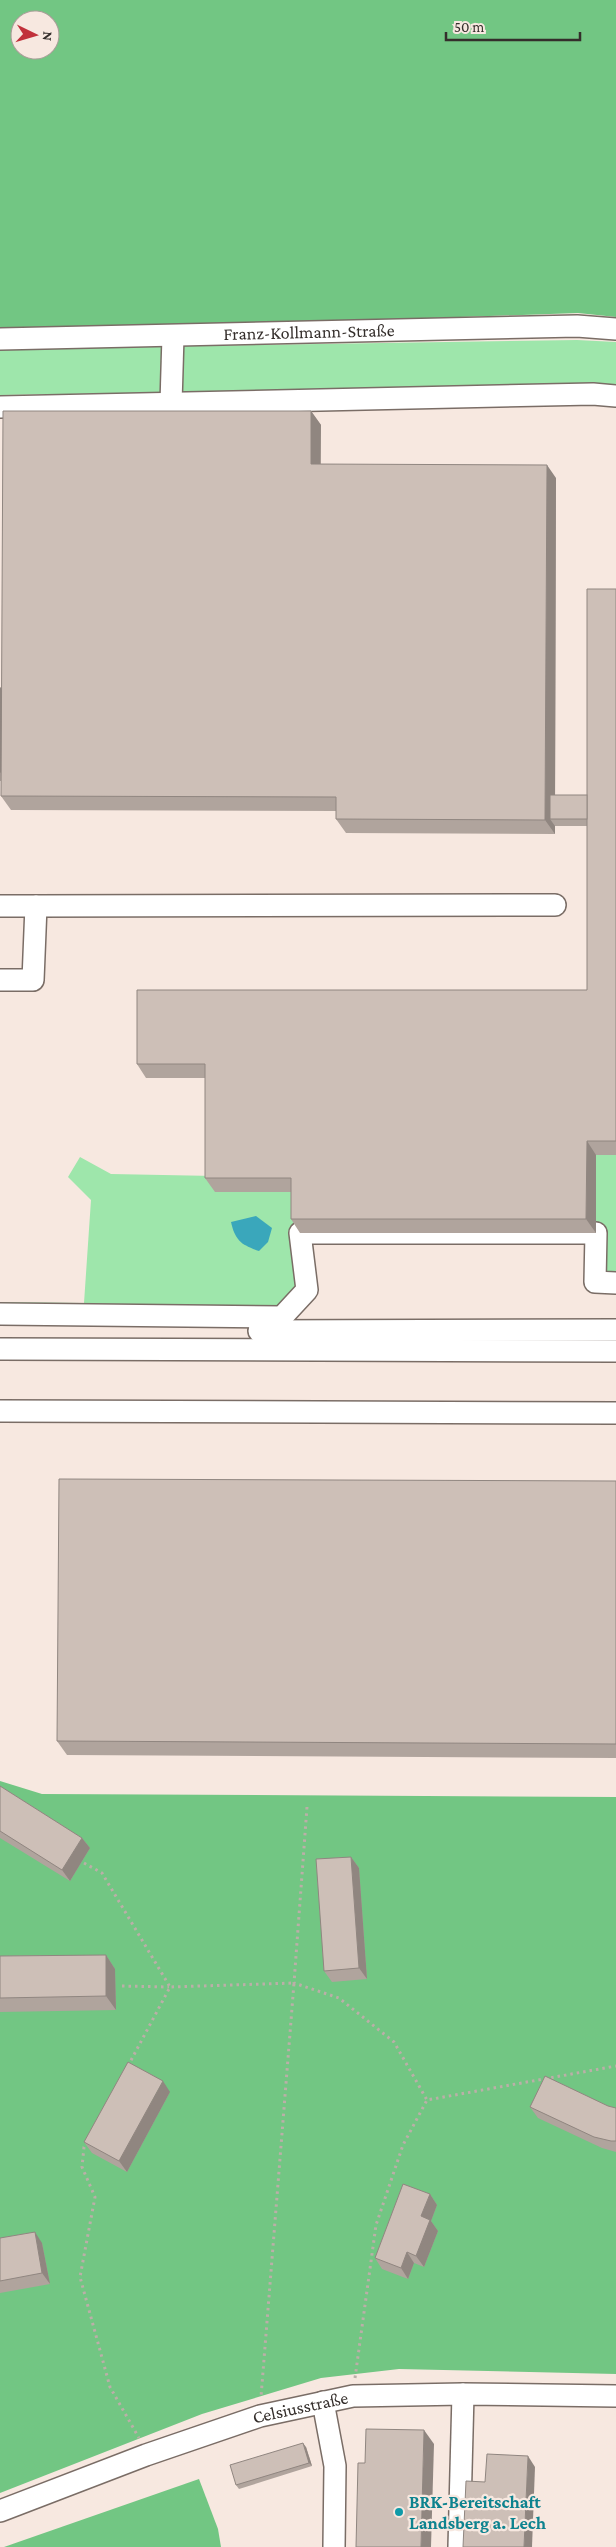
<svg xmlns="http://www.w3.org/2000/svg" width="616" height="2547" viewBox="0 0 616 2547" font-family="'Crimson Pro',serif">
<rect width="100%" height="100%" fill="#f7e8e0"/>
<g fill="#9ee6ab">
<path d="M577,340L616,342V386L0,395V349Z"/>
<path d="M596,1155H616V1283L595,1282Z"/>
<path d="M80,1157L111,1174L215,1176V1192H300L307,1290L282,1317L0,1314V1302L84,1303L91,1200L68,1177Z"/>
</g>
<g fill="#72c683" fill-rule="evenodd">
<path d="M0,0H616V317L578,313L173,327L0,329ZM20,20H50V50H20Z"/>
<path d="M0,1781L42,1794L616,1797V2374L399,2369L321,2378L202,2414L0,2493Z"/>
<path d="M199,2479L218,2529L221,2547H4Z"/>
</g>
<path fill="#3aa7bb" d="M256,1216L272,1228L268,1242L259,1251C241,1245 235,1240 231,1222Z"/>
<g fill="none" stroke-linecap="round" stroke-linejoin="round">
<g stroke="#7a6d66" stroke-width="24">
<g id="minor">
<path id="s1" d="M0,339L577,326L616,329"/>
<path d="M171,403L173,336"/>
<path d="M0,407L593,394L616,396"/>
<path d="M0,906H36"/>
<path d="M0,980H33L36,906L555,905"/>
<path d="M0,1314L282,1317L307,1290L300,1233H596L595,1282L616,1283"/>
<path d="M259,1331L616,1330"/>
<path d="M0,1349L616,1351"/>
<path d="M0,1411L616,1413"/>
<path d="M323,2402L335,2466L334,2547"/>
<path id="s2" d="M0,2511L146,2455L260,2416L353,2396L463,2394L616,2396"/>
<path d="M459,2547L463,2394"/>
</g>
</g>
<g stroke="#bbafa8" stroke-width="3" stroke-dasharray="2.5 4" stroke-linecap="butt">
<path d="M307,1807L294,1983L339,1998L394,2042L427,2100"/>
<path d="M84,1863L102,1873L170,1987"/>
<path d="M122,1986L169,1987"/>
<path d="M128,2066L170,1987L294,1983L261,2397"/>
<path d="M87,2141L84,2147L82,2167L95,2197L80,2277L110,2387L139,2438"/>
<path d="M355,2378L376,2225L403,2145L427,2100L616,2066"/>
</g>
<use href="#minor" stroke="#fff" stroke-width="21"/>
</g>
<g fill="#b0a49d">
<path d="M311,411L321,425V464L556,478L555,795H587L616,589V1155H596V1233H300L291,1219V1192H215L205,1178V1078H146L137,1064L587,990V826H555V834L346,833L336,819V811L11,810L1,796V781H0V687L2,689Z"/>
<path d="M616,1481V1758L67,1755L57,1741Z"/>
<path d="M0,1786L82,1838L90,1848L70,1881L0,1838Z"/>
<path d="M351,1857L359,1868L367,1979L332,1982L324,1971Z"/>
<path d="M106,1955L115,1969L116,2010L0,2012V1956Z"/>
<path d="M170,2092L127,2172L92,2153L84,2142Z"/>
<path d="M608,2106L616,2108V2152L602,2148L538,2118L530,2107Z"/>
<path d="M430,2194L437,2205L431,2221L438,2231L424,2267L414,2263L408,2279L382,2269L375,2258Z"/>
<path d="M0,2238L42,2243L50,2284L0,2293Z"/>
<path d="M306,2447L312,2466L239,2489L236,2485Z"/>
</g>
<g fill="#908680">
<path d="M311,411L321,425L320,478L311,464Z"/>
<path d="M547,465L556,478L555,819H550L555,826V834L545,820Z"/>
<path d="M0,687L7,696V781L0,772Z"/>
<path d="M587,1141L596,1155V1233L586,1219Z"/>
<path d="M82,1838L90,1848L70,1881L62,1870Z"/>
<path d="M351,1857L359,1868L367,1979L359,1968Z"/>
<path d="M106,1955L115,1969L116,2010L106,1996Z"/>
<path d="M163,2081L170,2092L127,2172L119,2161Z"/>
<path d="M430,2194L437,2205L431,2221L438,2231L424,2267L416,2256L421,2216Z"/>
<path d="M35,2232L42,2243L50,2284L42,2273Z"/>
<path d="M407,2252L414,2263L408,2279L401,2268Z"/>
<path d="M424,2430L434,2444L431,2547H421Z"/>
<path d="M303,2443L306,2447L312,2466L309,2463Z"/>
<path d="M528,2456L535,2467L532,2547H524Z"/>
</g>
<g fill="#cdbfb7" stroke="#908680">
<path d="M3,411H311V464L547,465L545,820L336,819V797L1,796Z"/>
<path d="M587,589H616V1141H587L586,1219H291V1178H205V1064H137V990H587Z"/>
<rect x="550" y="795" width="37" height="24"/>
<path d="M59,1479L616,1481V1744L57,1741Z"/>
<path d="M0,1786L82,1838L62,1870L0,1831Z"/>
<path d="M351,1857L359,1968L324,1971L316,1859Z"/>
<path d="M106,1955V1996L0,1998V1956Z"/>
<path d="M128,2062L163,2081L119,2161L84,2142Z"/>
<path d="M545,2076L608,2106L616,2108V2141H611L594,2137L530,2107Z"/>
<path d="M403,2184L430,2194L421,2216L430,2220L416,2256L407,2252L401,2268L375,2258Z"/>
<path d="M35,2232L42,2273L0,2281V2238Z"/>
<path d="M366,2429L424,2430L421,2547H356L358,2463H365Z"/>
<path d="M303,2443L309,2463L236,2485L230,2465Z"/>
<path d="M487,2454L528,2456L524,2547H463L466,2481L485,2482Z"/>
</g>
<circle fill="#0f9aa8" stroke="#f7e8e0" stroke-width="2" cx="399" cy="2512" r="5"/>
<g text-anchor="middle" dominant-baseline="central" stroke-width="4.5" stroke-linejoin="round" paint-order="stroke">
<g font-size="18" fill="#342e2b" stroke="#f7e8e0">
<text stroke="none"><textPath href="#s1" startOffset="309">Franz-Kollmann-Straße</textPath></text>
<text stroke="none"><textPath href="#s2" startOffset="318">Celsiusstraße</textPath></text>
</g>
<g font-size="18" font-weight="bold" fill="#0d838f" stroke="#f7e8e0" text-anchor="start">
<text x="409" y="2502">BRK-Bereitschaft<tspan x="409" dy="21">Landsberg a. Lech</tspan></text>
</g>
</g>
<g transform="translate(35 35) rotate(95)"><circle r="24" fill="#f7e8e0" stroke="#a99e98"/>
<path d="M0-4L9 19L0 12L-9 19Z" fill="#c1313b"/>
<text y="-8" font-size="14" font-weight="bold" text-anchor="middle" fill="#342e2b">N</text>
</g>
<path d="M446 32v8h134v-8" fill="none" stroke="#342e2b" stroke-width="2.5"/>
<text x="454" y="32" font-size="15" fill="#342e2b" stroke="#f7e8e0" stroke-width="4" paint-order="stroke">50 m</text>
</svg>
